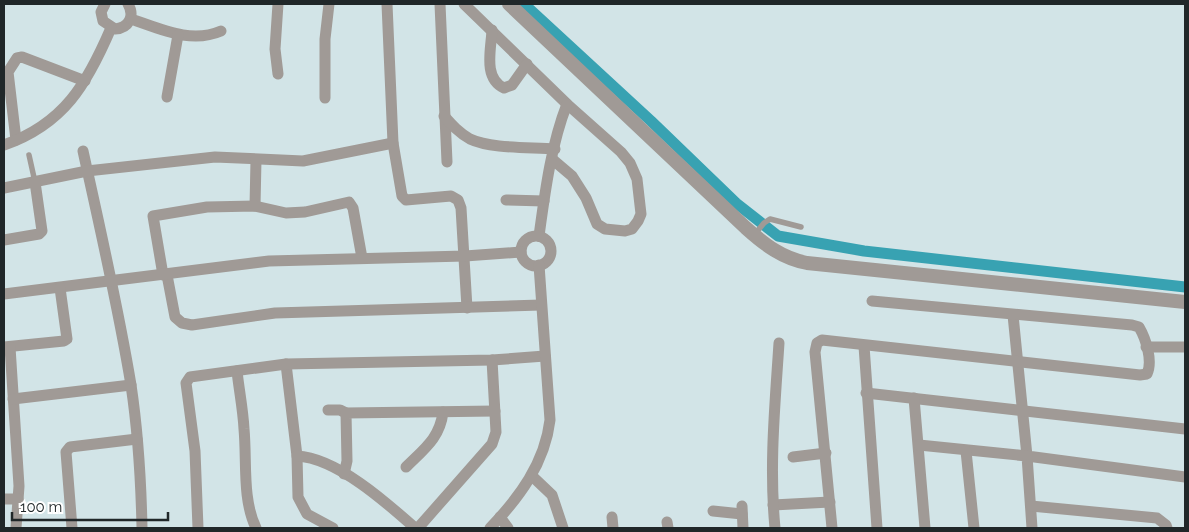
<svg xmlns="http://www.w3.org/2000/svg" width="1189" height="532" viewBox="0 0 1189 532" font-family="Raleway,sans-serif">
<rect width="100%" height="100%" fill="#d2e4e7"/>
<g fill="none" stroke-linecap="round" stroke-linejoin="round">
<path stroke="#38a2b2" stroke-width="11" d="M524,4L651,121L736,203L778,236L864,251L1185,287"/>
<g stroke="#a09a96" stroke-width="5.5">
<path d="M29,155L35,182"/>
<path d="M755,234L764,223L770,219L801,227"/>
</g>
<g stroke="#a09a96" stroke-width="11">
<path d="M105,4L101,12L103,21L115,29C129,28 135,16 128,4"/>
<path d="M387,4L393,143L402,196L406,200L451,196L458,200L461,208L467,308"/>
<path d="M440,4L447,162"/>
<path d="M464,4L567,104L621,152L630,163L637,179L641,214L638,221L632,229L625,231L605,229L597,224L586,198L572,176L552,159"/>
<path d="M131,19C161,29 191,44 221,31"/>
<path d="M492,30C491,50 483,78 504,88L512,85L527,64"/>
<path d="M278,74L275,49L278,4"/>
<path d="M167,97L178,35"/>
<path d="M325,98V39L329,4"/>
<path d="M444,116C452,125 459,133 470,139C491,149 531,147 555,149"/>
<path d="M16,140L8,72L17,58L22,57L85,81"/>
<path d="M4,145C64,124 87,84 111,28"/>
<path d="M83,151C100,228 118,306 131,385C138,432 141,480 142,528"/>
<path d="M4,188L87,171L215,157L303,161L393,143"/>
<path d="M506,200L544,201"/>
<path d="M255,206L256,160"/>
<path d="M539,236C545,192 551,145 567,104"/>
<circle cx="536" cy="251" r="15"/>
<path d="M4,240L39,234L42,231L35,182"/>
<path d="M163,275L153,216L207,207L255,206L286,213L305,212L349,202L353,208L362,258"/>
<path d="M167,275L175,317L182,323L192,325L275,313L541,305"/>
<path d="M4,294L269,261L465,256L521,252"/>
<path d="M1013,315L1027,456L1185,477"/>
<path d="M864,346L877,528"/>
<path d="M4,347L64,341L67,339L60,288"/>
<path d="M10,347L19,486L16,528"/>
<path d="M1146,347H1185"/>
<path d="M286,364L297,456L298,497L307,514L333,528"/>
<path d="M237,371C239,390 243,409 244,429C247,461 242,499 256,528"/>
<path d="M866,393L1185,429"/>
<path d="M914,398L925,528"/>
<path d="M13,399L131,385"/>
<path d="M328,410H340L346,413"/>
<path d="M919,445L1027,456L1032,528"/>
<path d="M966,451L974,528"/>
<path d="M297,456C337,458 387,503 415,528"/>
<path d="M793,457L826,453"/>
<path d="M406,467C424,449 440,438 443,412"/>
<path d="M344,474L347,461L346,413L495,411"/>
<path d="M532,476L552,495L563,528"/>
<path d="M4,499H18"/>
<path d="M773,505L830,502"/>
<path d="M742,506L743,528"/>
<path d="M1031,506L1157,518L1166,525L1167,528"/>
<path d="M713,511L742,514"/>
<path d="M500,517L508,528"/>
<path d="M612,517L613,528"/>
<path d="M667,522L668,528"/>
<path d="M72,528L66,452L70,447L137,439"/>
<path d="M198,528L195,451L186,383L190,377L286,364L492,360L545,356"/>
<path d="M418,528L492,444L496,432L492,360"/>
<path d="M490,528C519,498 545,463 550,420L539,265"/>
<path d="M775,528C769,466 775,405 779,343"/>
<path d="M832,528L815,352L817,343L822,340L1140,375L1147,374C1153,361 1146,339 1139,327L1132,325L872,301"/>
</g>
<path stroke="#a09a96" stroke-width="14" d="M509,4L746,228C765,245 782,258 807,263L1185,302"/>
</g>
<rect width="1189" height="532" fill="none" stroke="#202729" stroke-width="10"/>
<path d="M12 512v8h156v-8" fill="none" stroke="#202729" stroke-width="2.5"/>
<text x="20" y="512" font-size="15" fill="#202729" stroke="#ffffff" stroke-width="4" paint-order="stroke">100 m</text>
</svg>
